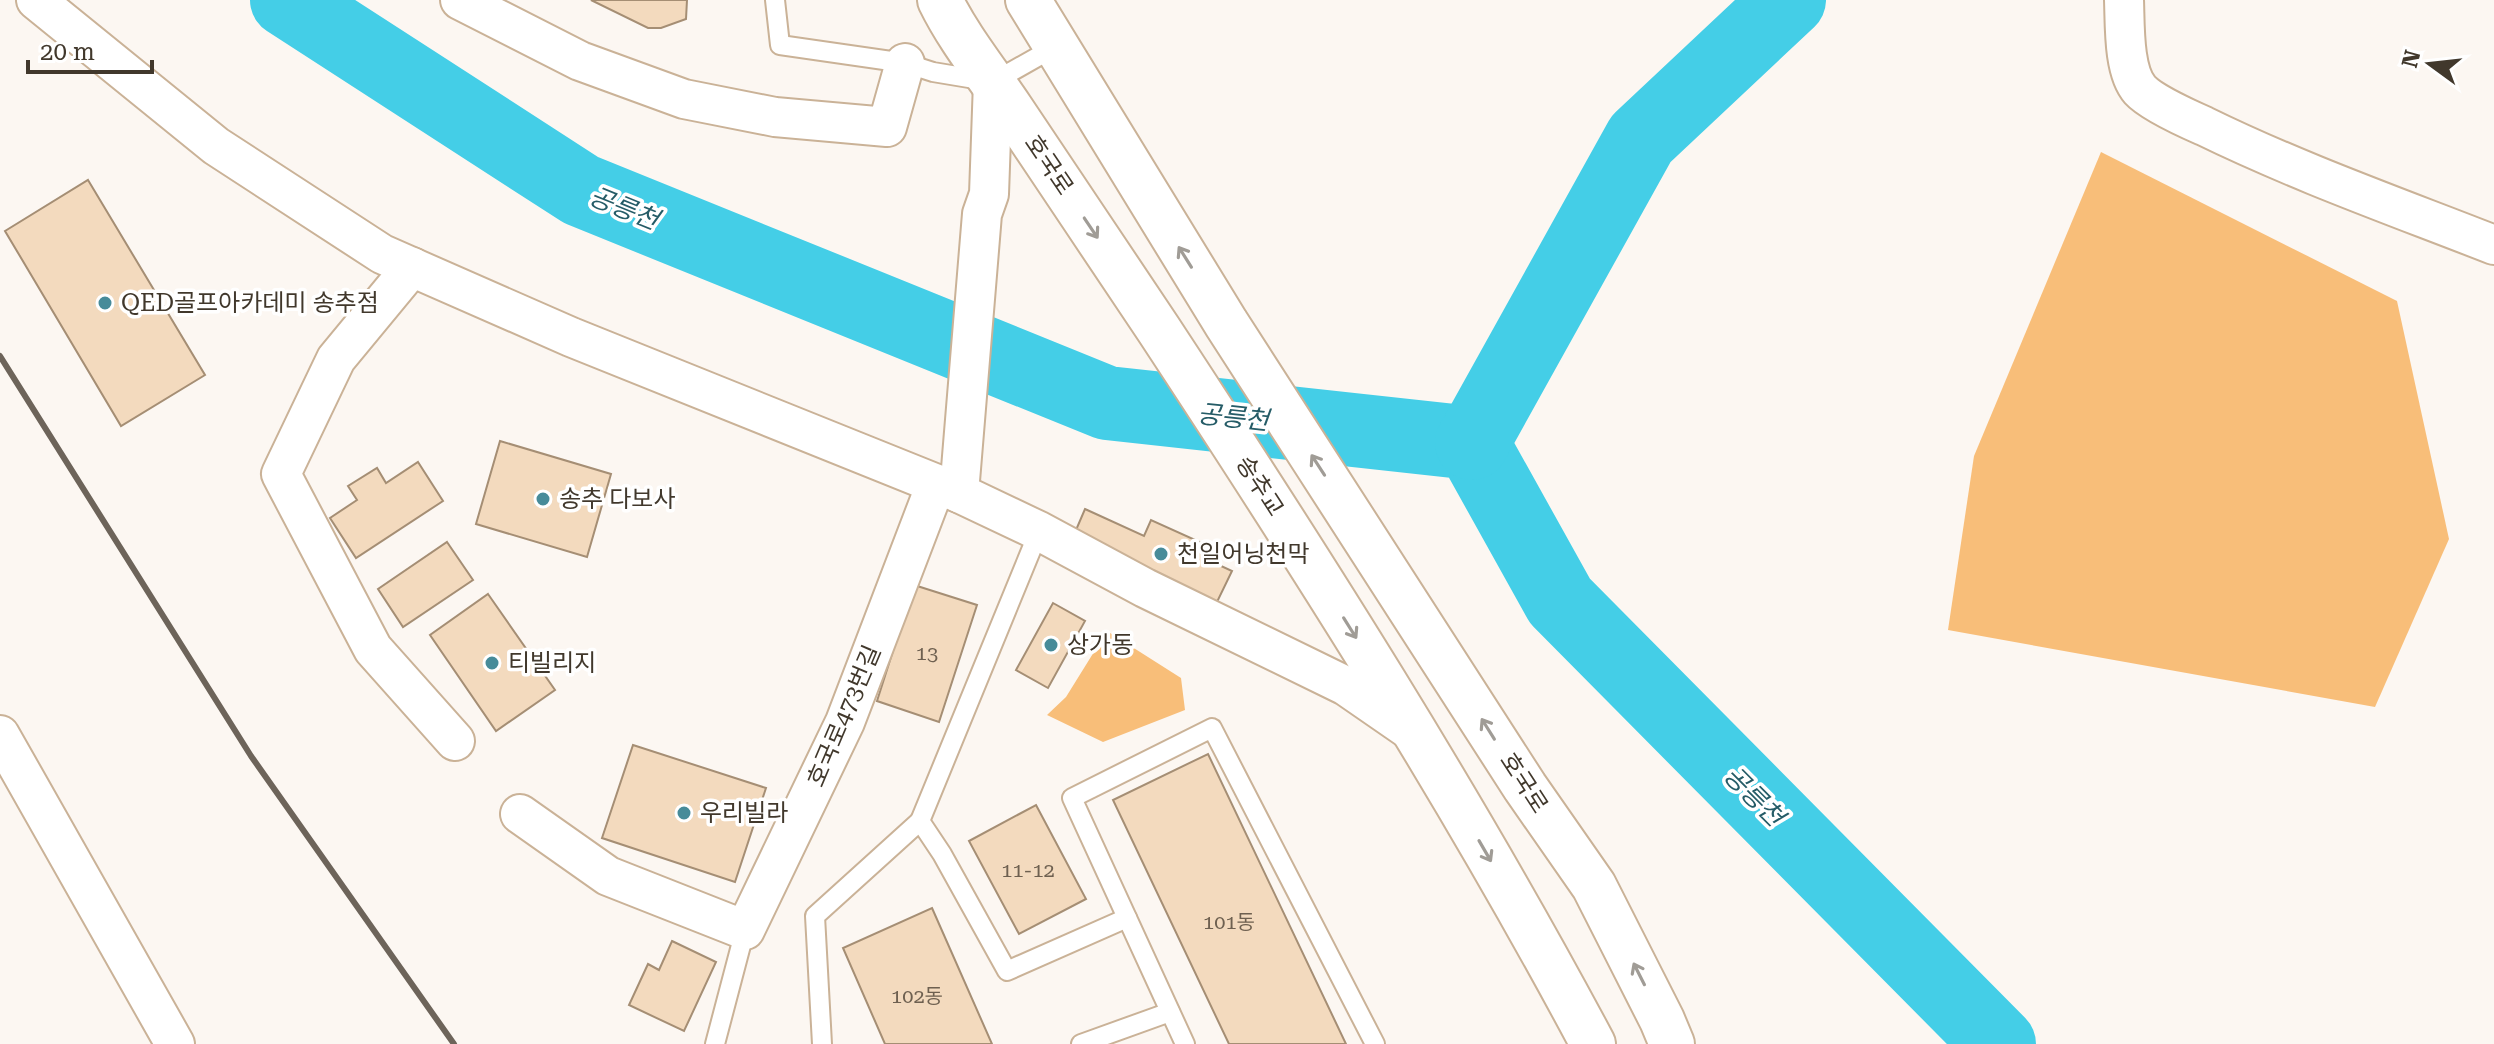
<svg xmlns="http://www.w3.org/2000/svg" width="2494" height="1044" viewBox="0 0 2494 1044" font-family="'Roboto Serif','Noto Sans KR',serif">
<rect width="100%" height="100%" fill="#fcf7f2"/>
<g fill="#f8be79">
<path d="M2101,152L2397,301L2449,539L2375,707L1948,630L1974,456Z"/>
<path d="M1107,631L1181,678L1185,710L1103,742L1047,715L1066,697Z"/>
</g>
<g fill="none" stroke-linecap="round" stroke-linejoin="round">
<g stroke="#44cee7" stroke-width="74">
<path d="M287,0L581,190L1107,403L1472,443L1560,601L1999,1044"/>
<path d="M1472,443L1641,139L1789,0"/>
</g>
</g>
<g fill="#f3dabe" stroke="#a58e74" stroke-width="2">
<path d="M591,0H687L686,19L661,28H648Z"/>
<path d="M88,180L205,375L121,426L5,231Z"/>
<path d="M500,441L611,474L587,557L476,524Z"/>
<path d="M418,462L443,501L356,558L330,518L357,500L348,486L377,468L386,483Z"/>
<path d="M1085,509L1144,536L1151,520L1213,548L1208,560L1232,571L1217,602L1073,537Z"/>
<path d="M447,542L473,580L403,627L378,589Z"/>
<path d="M914,585L977,605L939,722L877,701Z"/>
<path d="M488,594L555,690L496,731L430,635Z"/>
<path d="M1053,603L1085,621L1048,688L1016,670Z"/>
<path d="M633,745L766,788L735,882L602,838Z"/>
<path d="M1208,754L1346,1044H1229L1113,800Z"/>
<path d="M1036,805L1086,899L1019,934L969,841Z"/>
<path d="M932,908L992,1044H885L843,948Z"/>
<path d="M672,941L716,962L684,1031L629,1005L648,964L659,970Z"/>
</g>
<g fill="none" stroke-linecap="round" stroke-linejoin="round">
<g stroke="#cab297" stroke-width="22">
<g id="lane">
<path d="M775,0L780,45L905,63L933,72L993,82L1055,47"/>
<path d="M1039,531L920,821L942,854L1007,971L1127,918"/>
<path d="M715,1044L745,930"/>
<path d="M822,1044L815,916L920,821"/>
<path d="M1081,1044L1170,1012"/>
<path d="M1185,1044L1072,798L1212,728L1375,1044"/>
</g>
</g>
<g stroke="#cab297" stroke-width="42">
<g id="street">
<path d="M36,0L216,146L382,254L571,337L959,493L1039,531L1145,588L1346,686L1414,733"/>
<path d="M460,0L580,61L684,99L775,117L887,127L905,63"/>
<path d="M2124,0C2125,24 2123,71 2140,90C2151,102 2188,119 2204,126C2298,172 2397,207 2494,245"/>
<path d="M412,267L336,359L281,474L373,649L455,741"/>
<path d="M959,493L982,214L989,194L993,82"/>
<path d="M0,735L175,1044"/>
<path d="M520,814L608,876L745,930L845,722L936,484"/>
</g>
</g>
<g stroke="#cab297" stroke-width="48">
<g id="secondary">
<path d="M940,0C959,39 987,73 1011,109C1060,183 1110,256 1159,330C1312,563 1462,798 1593,1044"/>
<path d="M1028,0L1226,323L1525,787L1594,886L1662,1020L1672,1044"/>
</g>
</g>
<use href="#lane" stroke="#fff" stroke-width="18"/>
<use href="#street" stroke="#fff" stroke-width="38"/>
<use href="#secondary" stroke="#fff" stroke-width="44"/>
<path stroke="#6d645a" stroke-width="6" d="M0,356L251,756L454,1044"/>
</g>
<defs><path id="oneway-shaft" d="M-6 0H5M1.5-3L5.5 0L1.5 3" fill="none" stroke-width="1.6" stroke-linecap="round" stroke-linejoin="round" transform="scale(2)"/></defs>
<g stroke="#a09c96">
<use href="#oneway-shaft" transform="translate(1091 228) rotate(56)"/>
<use href="#oneway-shaft" transform="translate(1185 257) rotate(-122)"/>
<use href="#oneway-shaft" transform="translate(1318 465) rotate(-123)"/>
<use href="#oneway-shaft" transform="translate(1350 628) rotate(58)"/>
<use href="#oneway-shaft" transform="translate(1488 729) rotate(-122)"/>
<use href="#oneway-shaft" transform="translate(1485 851) rotate(60)"/>
<use href="#oneway-shaft" transform="translate(1639 974) rotate(-117)"/>
</g>
<g fill="#478b99" stroke="#fff" stroke-width="3">
<circle cx="105" cy="303" r="8"/>
<circle cx="543" cy="499" r="8"/>
<circle cx="1161" cy="554" r="8"/>
<circle cx="1051" cy="645" r="8"/>
<circle cx="492" cy="663" r="8"/>
<circle cx="684" cy="813" r="8"/>
</g>
<g text-anchor="middle" dominant-baseline="central" stroke-width="7" stroke-linejoin="round" paint-order="stroke">
<g font-size="20" fill="#6e6050">
<text x="927" y="653">13</text>
<text x="1028" y="870">11-12</text>
<text x="1229" y="922">101동</text>
<text x="917" y="996">102동</text>
</g>
<g font-size="24" fill="#41382c" stroke="#fff">
<text transform="translate(1049 165) rotate(56)">호국로</text>
<text transform="translate(1260 486) rotate(57)">송추교</text>
<text transform="translate(844 716) rotate(-67)">호국로473번길</text>
<text transform="translate(1524 783) rotate(57)">호국로</text>
</g>
<g font-size="24" fill="#41382c" stroke="#fff" text-anchor="start">
<text x="121" y="303">QED골프아카데미 송추점</text>
<text x="559" y="499">송추 다보사</text>
<text x="1177" y="554">천일어닝천막</text>
<text x="1067" y="645">상가동</text>
<text x="508" y="663">티빌리지</text>
<text x="700" y="813">우리빌라</text>
</g>
<g font-size="26" font-style="italic" fill="#255c67" stroke="#fff">
<text transform="translate(624 208) rotate(22)">공릉천</text>
<text transform="translate(1233 417) rotate(6)">공릉천</text>
<text transform="translate(1754 796) rotate(45)">공릉천</text>
</g>
</g>
<g transform="translate(2430 64) rotate(285)" stroke="#ffffff" stroke-width="6" paint-order="stroke">
<path d="M0-6L14 30L0 20L-14 30Z" fill="#41382c"/>
<text y="-12" font-size="22" font-weight="bold" text-anchor="middle" fill="#41382c">N</text>
</g>
<path d="M28 60v12h124v-12" fill="none" stroke="#41382c" stroke-width="4"/>
<text x="40" y="60" font-size="24" fill="#41382c" stroke="#ffffff" stroke-width="6" paint-order="stroke">20 m</text>
</svg>
